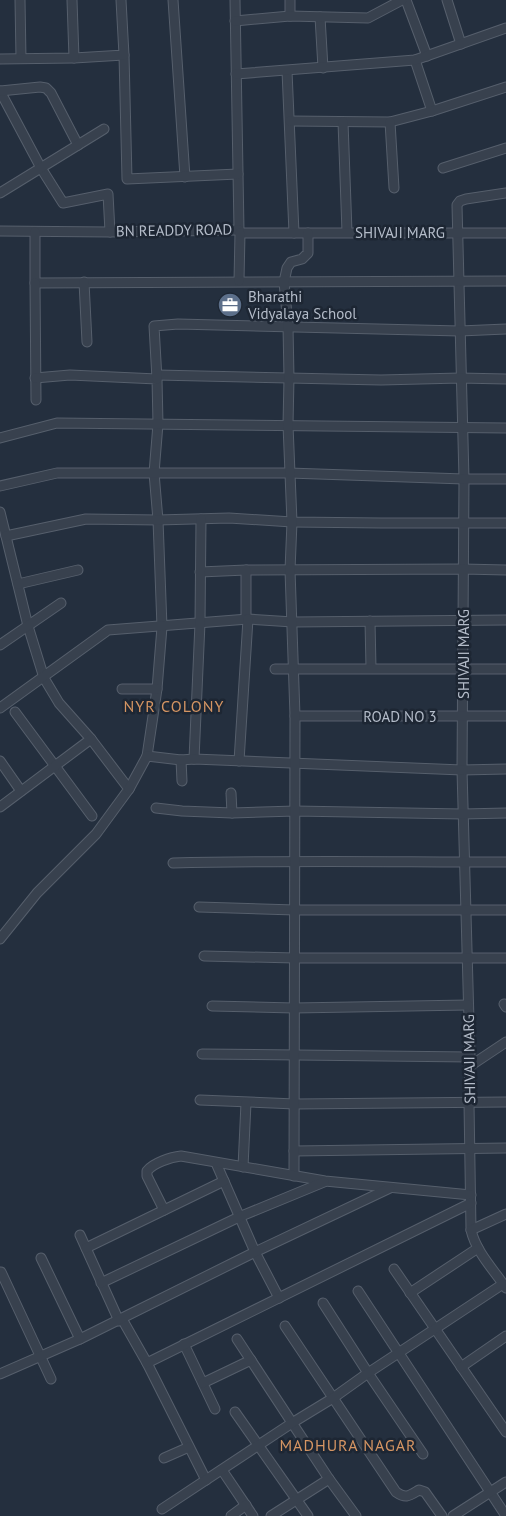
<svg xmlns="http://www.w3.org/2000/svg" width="506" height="1516" viewBox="0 0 506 1516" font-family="'PT Sans',sans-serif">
<rect width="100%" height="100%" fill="#242f3e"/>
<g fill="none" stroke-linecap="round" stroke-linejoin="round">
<g stroke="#565f6c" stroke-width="11">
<g id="minor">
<path d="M20,0L21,58"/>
<path d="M173,0L185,177"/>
<path d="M235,0L239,230"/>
<path d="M290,0V16"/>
<path d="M406,0L427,56"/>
<path d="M447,0L461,44"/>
<path d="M320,17L323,68"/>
<path d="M235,21L290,16L368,18L402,0"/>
<path d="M124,55L127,179L238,174"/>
<path d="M74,58L124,55L121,0"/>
<path d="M0,59L74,58L72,0"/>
<path d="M415,60L432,111"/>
<path d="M287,71L294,233"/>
<path d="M236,74L415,60L506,28"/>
<path d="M0,91L41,168L63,203L108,194L110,232"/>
<path d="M0,91L40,87L46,88L51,93L78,145"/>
<path d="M290,121L390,122L432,111L506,87"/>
<path d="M343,122L347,232"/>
<path d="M390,122L394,188"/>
<path d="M443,168L506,148"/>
<path d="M0,193L104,129"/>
<path d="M506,193L466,199L460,201L457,205L464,479L462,770L470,1057L469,1103L471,1230C476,1252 494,1270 506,1288"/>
<path d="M239,230L240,233H506"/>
<path d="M0,231L110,232L239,230"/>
<path d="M35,232V283C192,282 349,281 506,281"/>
<path d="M239,281L240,233"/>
<path d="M84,282L87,342"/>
<path d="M35,283L36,400"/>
<path d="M157,375L381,380L460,378L506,379"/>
<path d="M35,378L70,375L157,379L158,424L154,473L158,520L162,627L157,689L147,756"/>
<path d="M157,379L154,326L178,324L460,331L506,329"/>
<path d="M0,438L57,423L506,428"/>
<path d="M0,486L57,473H289L464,479H506"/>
<path d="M0,512L28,626L44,678L59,703L91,739L129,789L96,834L37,893L0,939"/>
<path d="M6,536L86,519L158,520L229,518L292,522L381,523H506"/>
<path d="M246,570L463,569L506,570"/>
<path d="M200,572L246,570V619"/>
<path d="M18,584L78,570"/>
<path d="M370,621L371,668"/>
<path d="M0,645L61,603"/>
<path d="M275,669H506"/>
<path d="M122,689H157"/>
<path d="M0,708L108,630L248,619L293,622L506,620"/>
<path d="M15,712L92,816"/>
<path d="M295,716H506"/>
<path d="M194,759L200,623L201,519"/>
<path d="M181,760L182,781"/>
<path d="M0,761L21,791"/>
<path d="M239,761L248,619"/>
<path d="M129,789L147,756L181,760L194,759L462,770L506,769"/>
<path d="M231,793L232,813"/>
<path d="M0,807L91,739"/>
<path d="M156,808L182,811L232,813L295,811L463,814L506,813"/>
<path d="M173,863C284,860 395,862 506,862"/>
<path d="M199,907L295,910H506"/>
<path d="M204,956L295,958H506"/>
<path d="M504,1004L506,1007"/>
<path d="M212,1006L294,1008L468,1005"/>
<path d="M202,1054L470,1057"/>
<path d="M470,1066L506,1042"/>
<path d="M200,1100L295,1104L506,1102"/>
<path d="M294,1151L506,1148"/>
<path d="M216,1163L255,1252L279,1298"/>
<path d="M243,1167L246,1103"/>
<path d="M294,1176L295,716L290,570L292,522L288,425L289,378L288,326L284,282L287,268L291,262L302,259L308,253V233"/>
<path d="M164,1210L147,1176V1171C153,1163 171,1157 181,1156L325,1181L471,1195"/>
<path d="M471,1230L506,1214"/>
<path d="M80,1235L119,1321"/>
<path d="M86,1248L224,1181"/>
<path d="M41,1258L80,1339"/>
<path d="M394,1269L506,1432"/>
<path d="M1,1272L51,1379"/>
<path d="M101,1283L239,1217L324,1182"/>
<path d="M358,1291L506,1516"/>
<path d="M410,1293L478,1248"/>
<path d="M323,1303L368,1373L423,1454"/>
<path d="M122,1319L147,1363L206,1480"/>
<path d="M285,1326L396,1492C406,1499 409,1496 419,1490L425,1492L442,1516"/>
<path d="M237,1339L329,1479L356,1516"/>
<path d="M184,1344L215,1409"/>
<path d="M147,1363L471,1203"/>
<path d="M461,1367L506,1336"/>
<path d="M0,1374L80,1339L255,1252L390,1188"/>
<path d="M203,1383L251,1360"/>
<path d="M235,1412L308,1516"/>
<path d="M164,1458L189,1447"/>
<path d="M222,1470L253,1516"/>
<path d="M162,1509L292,1423L333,1398L368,1373L503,1284"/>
<path d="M231,1516L246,1505"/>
<path d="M271,1516L329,1479"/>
<path d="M453,1516L506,1482"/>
</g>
</g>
<use href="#minor" stroke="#38414e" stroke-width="9"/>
</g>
<defs>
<g id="office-disc" transform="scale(1.25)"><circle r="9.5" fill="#5c6f8a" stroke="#1d2633"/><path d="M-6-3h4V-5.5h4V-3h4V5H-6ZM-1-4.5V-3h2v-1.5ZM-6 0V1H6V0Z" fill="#fff"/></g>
</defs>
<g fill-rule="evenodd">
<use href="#office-disc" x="230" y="305"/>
</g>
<g text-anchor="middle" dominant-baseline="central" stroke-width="5" stroke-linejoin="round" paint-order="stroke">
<g font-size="15" fill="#b4bcc9" stroke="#1d2633">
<text transform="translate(174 230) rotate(-1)">BN READDY ROAD</text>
<text x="400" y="232">SHIVAJI MARG</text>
<text transform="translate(463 654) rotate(-90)">SHIVAJI MARG</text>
<text x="400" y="716">ROAD NO 3</text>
<text transform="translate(469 1059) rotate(-91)">SHIVAJI MARG</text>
</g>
<g font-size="15" fill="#b4bcc9" stroke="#1d2633" text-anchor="start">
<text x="248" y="296">Bharathi<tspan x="248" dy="17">Vidyalaya School</tspan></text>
</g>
<g font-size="16" letter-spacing="1" fill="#d59563" stroke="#1d2633">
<text x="174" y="706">NYR COLONY</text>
<text x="348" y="1445">MADHURA NAGAR</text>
</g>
</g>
</svg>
